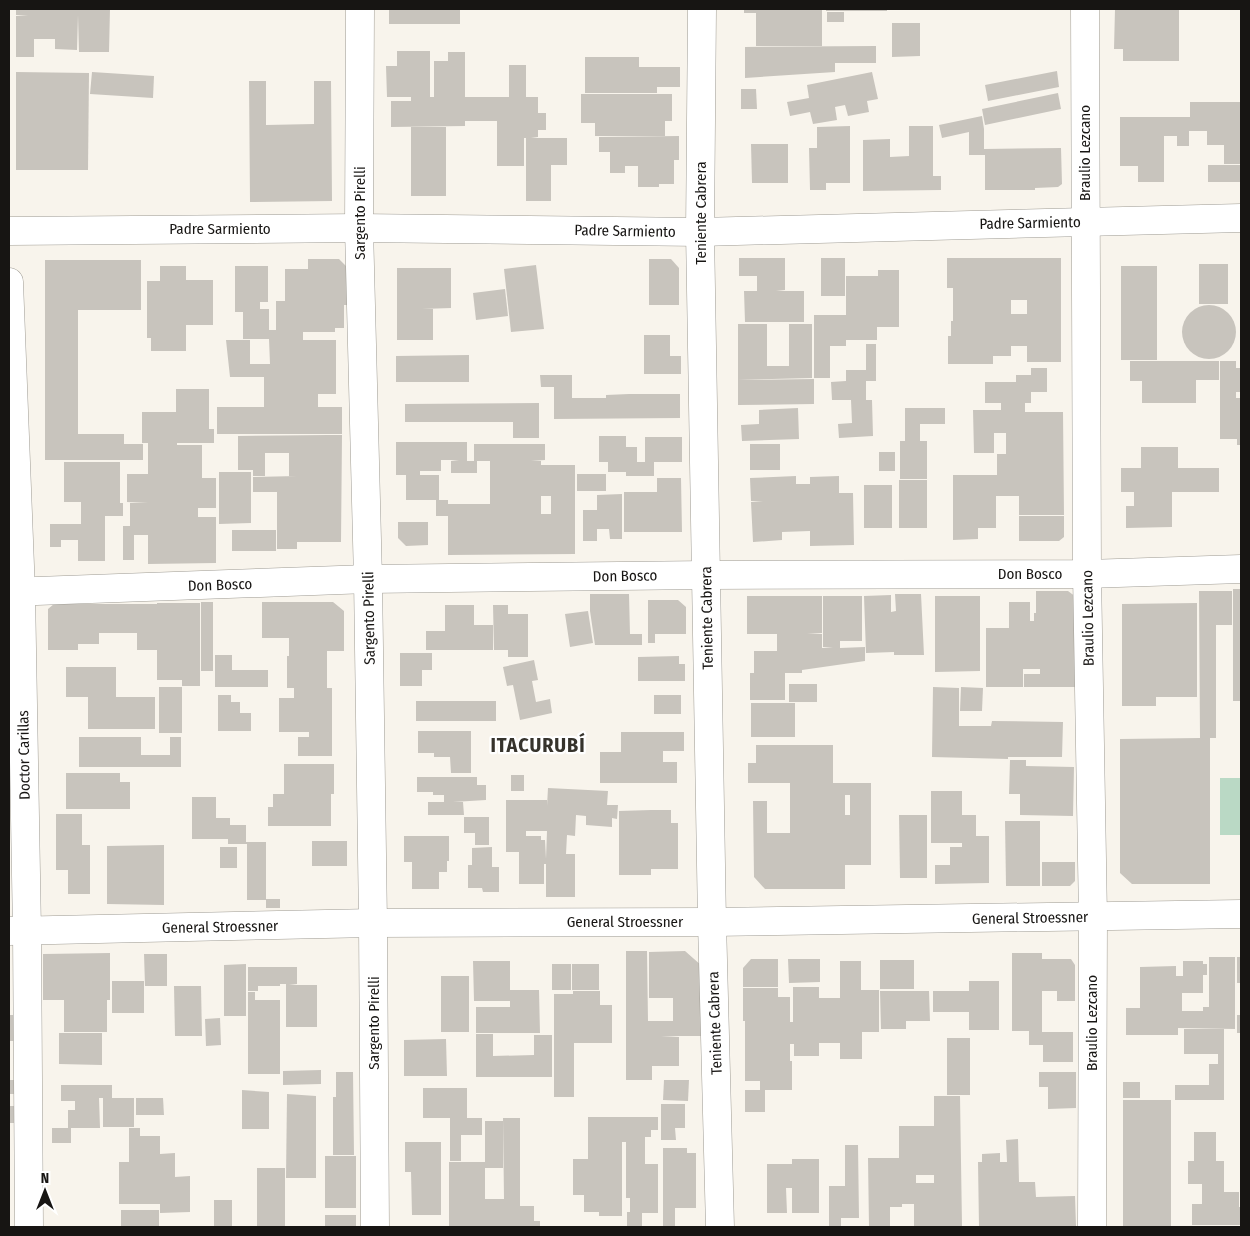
<svg xmlns="http://www.w3.org/2000/svg" width="1250" height="1236" viewBox="0 0 1250 1236" font-family="'Fira Sans Condensed',sans-serif">
<rect width="100%" height="100%" fill="#f8f4ec"/>
<rect fill="#bad9c5" x="1220" y="778" width="21" height="57"/>
<g fill="#c8c4bd" fill-rule="evenodd">
<path d="M16,9H110L109,52H79L78,15L77,50L55,49V39H34V57H16V16L28,15H16Z"/>
<rect x="389" y="9" width="71" height="15"/>
<path d="M744,9H822V46H756V13H744Z"/>
<rect x="826" y="9" width="61" height="2"/>
<path d="M1115,9H1179V61H1123V49H1114Z"/>
<rect x="827" y="12" width="17" height="10"/>
<path d="M892,23H920V56L892,57Z"/>
<path d="M876,46V63H835V72L745,78V47Z"/>
<path d="M397,51H430V97H509V65H526V97H538V113H546V130H538V137L531,138H567V165H551V201H526V138H524V166H497V121H465V126L391,127V101H411V97H387L386,66H397Z"/>
<path d="M448,52H465V97H434V61H448Z"/>
<path d="M585,57H639V67H680V87H657V93H585Z"/>
<path d="M1057,71L1059,87L988,101L985,85Z"/>
<path d="M16,72L89,73L88,170H16Z"/>
<path d="M92,72L154,76L153,98L90,94Z"/>
<path d="M872,72L878,99L867,101L869,112L848,116L845,105L835,107L837,120L813,124L810,112L790,116L787,102L809,98L807,85Z"/>
<path d="M249,81H266V125L314,124V81H331L332,201L250,202Z"/>
<path d="M741,89H756L757,109H741Z"/>
<path d="M1058,93L1061,109L985,125L982,109Z"/>
<path d="M581,94H672V121H665V136H595V123H581Z"/>
<path d="M1190,102H1240L1241,164H1224V145H1207V131H1189V146H1177V136H1164V182H1138V166H1120V117H1190Z"/>
<path d="M982,116L984,129V149L1061,148L1062,184L1058,187L1035,188V190H985V155H969V132L942,138L939,125Z"/>
<path d="M850,126V183H826V190H810L809,148H817V127Z"/>
<path d="M909,126H933V176H941V190L863,191V140L890,139V157L909,156Z"/>
<rect x="411" y="127" width="35" height="69"/>
<path d="M679,136V160H674V184H659V187H638V166H625V173H610V152H599V137Z"/>
<path d="M751,144H788V183H752Z"/>
<rect x="1208" y="165" width="33" height="17"/>
<path d="M739,258H785V290L776,291H804V322H745L744,291H757V276H739Z"/>
<rect x="821" y="258" width="24" height="38"/>
<path d="M947,258H1061V362H1027V346H1011V356H993V364H948V336H951V321H953V288H947ZM1011,300H1027V314H1011Z"/>
<path d="M308,259H339L350,270V305H344V328H335V332H303V340H336V394H318V407H342V434H217V407H264V377H230L226,340H250V364H270L269,339H243V312H235V266H268V302H260V309H269V330H276V301H285V269H308Z"/>
<path d="M649,259H671L679,268V305H649Z"/>
<path d="M45,260H141V310H78V434H124V444H143V460H45Z"/>
<rect x="1199" y="264" width="29" height="40"/>
<path d="M536,265L544,329L511,332L504,269Z"/>
<path d="M160,266H186V280H213V325H186V351H151V338H147V281H160Z"/>
<rect x="1121" y="266" width="36" height="94"/>
<path d="M397,268H451V308L422,309H433V340H397Z"/>
<path d="M878,270H899V327H877V340H846V346H830V378H814V315H846V276H878Z"/>
<path d="M505,289L508,316L476,320L473,293Z"/>
<circle cx="1209" cy="332" r="27"/>
<path d="M738,324H767V366H789V324H812V378L738,380Z"/>
<path d="M644,335H670V356H681V374H644Z"/>
<path d="M866,344H876V381H866V400H872L873,436L839,438L838,424L852,423L851,400H832L831,382L846,381V370H866Z"/>
<path d="M469,355V382H396V356Z"/>
<path d="M1130,361H1219V380H1196V403H1142V381H1130Z"/>
<path d="M1220,361H1236V368H1241V392H1236V398H1241V445H1237V439H1220Z"/>
<path d="M1031,368H1047V392H1031V403H1025V412H1063L1064,515H1019V496H996V528H978V539L953,540V475H997V454H1006V433H994V453H974L973,410H1001V403H985V382H1016V375H1031Z"/>
<path d="M540,375H572V398H606V395L629,394H680V418L554,419V387H541Z"/>
<path d="M814,379V404L738,405V380Z"/>
<path d="M176,389H209V429H214V443H177V445H202V478H216V508H198V517H216V563L148,564V535H134V560H123V526H130V503H148L127,502V474H148V443H142V412H176Z"/>
<path d="M539,403V438H513V422H405V404Z"/>
<path d="M798,408L799,439L742,441L741,425L759,424V410Z"/>
<path d="M905,408H945V424H920V441H927V479H900V441H905Z"/>
<path d="M328,435H342L341,542H297V549H277V492H253V477L297,476H289V453H265V476H253V470H238V436Z"/>
<path d="M599,436H626V447H637V462H645V437H682V462H654V476H626V472H608V462H599Z"/>
<path d="M396,442H467V461H474V444H545V460L531,461H541V465H575V554L448,555V516H436V500H406V475H396ZM441,460H459L451,461V473H477V461H490V504H448V500H439V475H420V471H441ZM541,496H551V514H541Z"/>
<rect x="750" y="444" width="30" height="26"/>
<path d="M1141,447H1178V468H1219V492H1172V527L1126,528V506H1134V492H1121V468H1141Z"/>
<rect x="879" y="452" width="16" height="19"/>
<path d="M64,462H120V503H123V516H105V561H78V540H61V547H50V524H81V502H64Z"/>
<path d="M219,472H251V523L219,524Z"/>
<rect x="577" y="474" width="29" height="17"/>
<path d="M796,476V484H810V477L839,476V493H853L854,545L810,546V531L782,532V540L753,542L751,502L763,501H751L750,478Z"/>
<path d="M657,478H681L682,532H624V492H657Z"/>
<rect x="899" y="480" width="28" height="48"/>
<rect x="864" y="485" width="28" height="43"/>
<path d="M622,494V539H610L609,529H597V541H583V510H597V495Z"/>
<path d="M1019,516H1064V537L1059,541H1019Z"/>
<path d="M398,522H428V545L406,546L398,538Z"/>
<rect x="232" y="530" width="44" height="21"/>
<rect x="1233" y="589" width="8" height="80"/>
<path d="M1036,591H1068L1076,597V687H1024V674H1040V669H1023V687H986V628H1009V602H1030V621H1034V613H1036Z"/>
<path d="M1199,591H1232V625H1216V738H1210V884H1132L1120,873V739L1200,738Z"/>
<path d="M590,594H629L630,634H642V645H595L590,611Z"/>
<path d="M895,594H921L924,655H894V652L866,653L864,596L891,595V612L896,611Z"/>
<path d="M747,596H822V633L807,634H822V648H833L823,647V596H862V641H840V648L865,647V661L802,670V673H785V700H750V673H754V651H777V634H747Z"/>
<path d="M935,596H980V671L935,672Z"/>
<path d="M648,600H678L686,607V634H655V643H648Z"/>
<rect x="201" y="602" width="12" height="69"/>
<path d="M262,602H333L344,611V651H327V688H332V756H298V737H309V732H279V698H294V688H287V656H289V638H262Z"/>
<path d="M157,603H200V686H182V680H157V650H137V633H99V644H78V650H48V609L54,604H157Z"/>
<path d="M1197,603V697H1156V706H1122V604Z"/>
<path d="M445,605H474V625H493V650H426V631H445Z"/>
<path d="M493,605H508V614H528V657H508V650H494Z"/>
<path d="M588,611L593,643L570,647L565,614Z"/>
<path d="M400,653H432V670H422V686H400Z"/>
<path d="M215,655H232V670H268V687H215Z"/>
<path d="M679,656V664H685V681H638V657Z"/>
<path d="M534,660L538,680L532,681L536,702L550,699L552,713L520,720L513,685L507,686L503,667Z"/>
<path d="M66,667H116V697H155V729H88V697H66Z"/>
<rect x="1233" y="669" width="8" height="32"/>
<rect x="789" y="684" width="28" height="18"/>
<rect x="159" y="687" width="23" height="46"/>
<path d="M933,687L959,688V726H991L992,721L1063,722L1062,757H1008V759L932,757Z"/>
<path d="M961,687L983,688L982,711H960Z"/>
<path d="M218,695H231V702H240V713H251V731H218Z"/>
<rect x="654" y="695" width="27" height="19"/>
<rect x="416" y="701" width="80" height="20"/>
<rect x="751" y="703" width="44" height="34"/>
<path d="M418,731H471V773H451L450,757H434V753H418Z"/>
<path d="M621,732H684V751H663V762H677V783H600V752H621Z"/>
<path d="M79,737H141V755H170V737H181V767H79Z"/>
<path d="M756,745H833V783H871V865H845V889H765L754,877L753,801H767V833H790V783H799H748V763H756ZM845,795H850V815H845Z"/>
<path d="M1010,760H1026V766L1074,767L1073,816L1020,815V794H1009Z"/>
<path d="M284,764H334V794H331V826H268V807H273V794H284Z"/>
<path d="M66,773H120V782H130V809H66Z"/>
<rect x="511" y="775" width="13" height="16"/>
<path d="M417,777H477V785H486V800L453,802H463L464,815H428V802H444V795H433V792H417Z"/>
<path d="M548,788L608,791L607,805H618L617,819L612,818V827L586,825V816L576,815L575,836L567,835L566,854H575V897H546V864H544V884H519V852H506V800H547V806ZM526,831H547L546,859L545,840H541V836H526Z"/>
<path d="M931,791H962V815H976V836H989V883L935,884V865H950V847H962V843H931Z"/>
<path d="M192,797H216V818H230V825H246V842H266V899H280V908H266V900H247V844H228V839H192Z"/>
<path d="M651,810H671V823H678V869H651V875H619V811Z"/>
<path d="M56,814H82V845H90V894H68V870H56Z"/>
<path d="M899,815H927V878H900Z"/>
<path d="M464,817H489V845H475V833H464Z"/>
<path d="M1005,821H1040V886H1006Z"/>
<path d="M404,836H449V861H447V872H439V889H412V862H404Z"/>
<rect x="312" y="841" width="35" height="25"/>
<path d="M164,845V905L107,904V846Z"/>
<rect x="220" y="847" width="17" height="21"/>
<path d="M492,847V867H499V892H483L482,888H468V865H472V848Z"/>
<path d="M1042,862H1075V881L1070,886H1042Z"/>
<path d="M626,951H647L648,1021H673V998H649V952L685,951L702,966V1036H661L679,1037V1066H652V1080H626Z"/>
<path d="M110,953V1000H107V1032H64V1000H43V954Z"/>
<path d="M1012,953H1042V959H1071L1075,965V1001H1057V991H1042V1032H1073V1062H1043V1045H1029V1031H1012Z"/>
<path d="M144,954H167V986H145Z"/>
<path d="M1209,957H1235V1029L1178,1028V1035H1126V1008H1140V967L1176,966V976H1183V961H1203V964H1207V975H1203V993H1182V1011H1203V1007H1209Z"/>
<rect x="1237" y="957" width="4" height="26"/>
<path d="M751,959H778V987H743V968Z"/>
<path d="M788,959H820V982L789,983Z"/>
<rect x="880" y="960" width="34" height="29"/>
<path d="M473,961H510V990H539L540,1033H476V1007H510V1001H474Z"/>
<path d="M840,961H861V990H879V1032H862V1059H840V1043H819V1056H794V1044H790V1061H792V1090H765V1112H745V1090H760V1081H745V1021H743V988H778V997H790V1022H793V987H819V998H840Z"/>
<path d="M246,964V1016H224V965Z"/>
<rect x="552" y="964" width="19" height="26"/>
<rect x="572" y="964" width="27" height="26"/>
<path d="M248,967H297V984L289,985H317V1027H286V984H280V986H258V991H248Z"/>
<rect x="441" y="976" width="28" height="56"/>
<rect x="112" y="981" width="32" height="32"/>
<path d="M969,981H999V1030H969V1012H933V991H969Z"/>
<path d="M174,986H201L202,1036H175Z"/>
<path d="M573,991H600V1005H612V1043H574V1097H554V994H573Z"/>
<path d="M880,991H929L930,1021H906V1029H881Z"/>
<path d="M248,992H255V1000H280V1074H248Z"/>
<rect x="9" y="1015" width="10" height="26"/>
<rect x="1237" y="1015" width="4" height="18"/>
<path d="M220,1018L221,1045L206,1046L205,1019Z"/>
<path d="M1184,1029H1224V1100H1175V1085H1209V1064H1218V1054H1184Z"/>
<path d="M59,1033H102V1065L59,1064Z"/>
<path d="M476,1034H493V1056L534,1055V1035H552V1077H476Z"/>
<rect x="947" y="1038" width="23" height="57"/>
<path d="M446,1039L447,1076H404V1040Z"/>
<path d="M321,1070V1084L283,1085V1071Z"/>
<path d="M336,1072H353L354,1155H333V1097H336Z"/>
<path d="M1039,1072H1076V1108L1048,1109V1087H1039Z"/>
<rect x="9" y="1080" width="5" height="14"/>
<path d="M664,1080H689L688,1101L663,1100Z"/>
<rect x="1123" y="1082" width="17" height="16"/>
<path d="M61,1085H112V1098H134V1127H103V1098H99L100,1128H71V1143H52V1128H68V1110H75V1101H61Z"/>
<rect x="423" y="1088" width="44" height="30"/>
<path d="M242,1090L269,1092V1129H242Z"/>
<path d="M287,1094L316,1096V1178H286Z"/>
<path d="M934,1096H960L962,1226H914V1204H902V1207H890V1227H869L868,1158H899V1126H934ZM916,1175H934V1183H916Z"/>
<path d="M136,1098H163L164,1115H136Z"/>
<rect x="1123" y="1100" width="48" height="127"/>
<path d="M661,1104H685V1128H675L676,1140H661Z"/>
<rect x="9" y="1106" width="5" height="17"/>
<path d="M588,1117H658V1130H651V1137H645V1164H658V1213H642V1227H627V1212H630V1198H626V1142H622V1216H599V1212H584V1195H573V1159H588Z"/>
<path d="M450,1118H482V1135H461V1161H450Z"/>
<path d="M503,1118H520V1206H534V1221H540V1227H449V1162H485V1121H503V1168H485V1199H504Z"/>
<path d="M129,1128H140V1136H160V1154L175,1153V1177L190,1176V1212L160,1213V1204H119V1162H129Z"/>
<path d="M1194,1132H1216V1161H1224V1192H1239V1207H1241V1225H1192V1204H1202V1184H1188V1161H1194Z"/>
<path d="M1018,1139L1019,1182H1035L1036,1197L1075,1196L1076,1226L979,1227L978,1162H982V1154L1000,1153V1162H1007L1006,1140Z"/>
<path d="M405,1142H441V1215H412L411,1172H405Z"/>
<path d="M845,1145H858L859,1218H841V1227H829V1186H845Z"/>
<path d="M663,1148H687V1153H696V1208H675V1227H663Z"/>
<rect x="325" y="1156" width="31" height="52"/>
<path d="M792,1159H819V1213H792V1188H786L787,1213H767V1164H792Z"/>
<rect x="257" y="1168" width="28" height="59"/>
<rect x="214" y="1200" width="18" height="26"/>
<rect x="121" y="1210" width="38" height="17"/>
<rect x="325" y="1215" width="31" height="12"/>
</g>
<g fill="none" stroke-linecap="round" stroke-linejoin="round">
<g stroke="#9f9c94" stroke-width="29">
<g id="minor">
<path d="M360,9L359,228L368,579L373,923L375,1227"/>
<path d="M702,9L700,232L712,922L720,1227"/>
<path d="M1085,9L1087,574L1093,917L1092,1227"/>
<path d="M9,231L359,228L700,232L1241,218"/>
<path d="M9,282L21,592L27,931L29,1227"/>
<path d="M9,592L368,579L707,575L1087,574L1241,569"/>
<path d="M9,931L373,923L712,922L1241,914"/>
</g>
</g>
<use href="#minor" stroke="#fff" stroke-width="28"/>
</g>
<g text-anchor="middle" dominant-baseline="central" stroke-width="4.5" stroke-linejoin="round" paint-order="stroke">
<g font-size="15" fill="#171513" stroke="#fff">
<text transform="translate(1085 153) rotate(-90)">Braulio Lezcano</text>
<text transform="translate(360 213) rotate(-90)">Sargento Pirelli</text>
<text transform="translate(701 213) rotate(-90)">Teniente Cabrera</text>
<text transform="translate(1030 223) rotate(-1)">Padre Sarmiento</text>
<text x="220" y="229">Padre Sarmiento</text>
<text transform="translate(625 231) rotate(1)">Padre Sarmiento</text>
<text x="1030" y="574">Don Bosco</text>
<text transform="translate(625 576) rotate(-1)">Don Bosco</text>
<text transform="translate(220 585) rotate(-2)">Don Bosco</text>
<text transform="translate(369 618) rotate(-91)">Sargento Pirelli</text>
<text transform="translate(707 618) rotate(-91)">Teniente Cabrera</text>
<text transform="translate(1088 618) rotate(-91)">Braulio Lezcano</text>
<text transform="translate(24 755) rotate(-91)">Doctor Carillas</text>
<text transform="translate(1030 918) rotate(-1)">General Stroessner</text>
<text x="625" y="922">General Stroessner</text>
<text transform="translate(220 927) rotate(-1)">General Stroessner</text>
<text transform="translate(374 1023) rotate(-90)">Sargento Pirelli</text>
<text transform="translate(715 1023) rotate(-92)">Teniente Cabrera</text>
<text transform="translate(1092 1023) rotate(-90)">Braulio Lezcano</text>
</g>
<g font-size="20" font-weight="bold" letter-spacing="1" fill="#36332c" stroke="#fff">
<text x="538" y="745">ITACURUBÍ</text>
</g>
</g>
<rect width="1250" height="1236" fill="none" stroke="#171513" stroke-width="20"/>
<g transform="translate(45 1191)" stroke="#ffffff" stroke-width="4" paint-order="stroke">
<path d="M0-4L9 19L0 12L-9 19Z" fill="#171513"/>
<text y="-8" font-size="14" font-weight="bold" text-anchor="middle" fill="#171513">N</text>
</g>
</svg>
